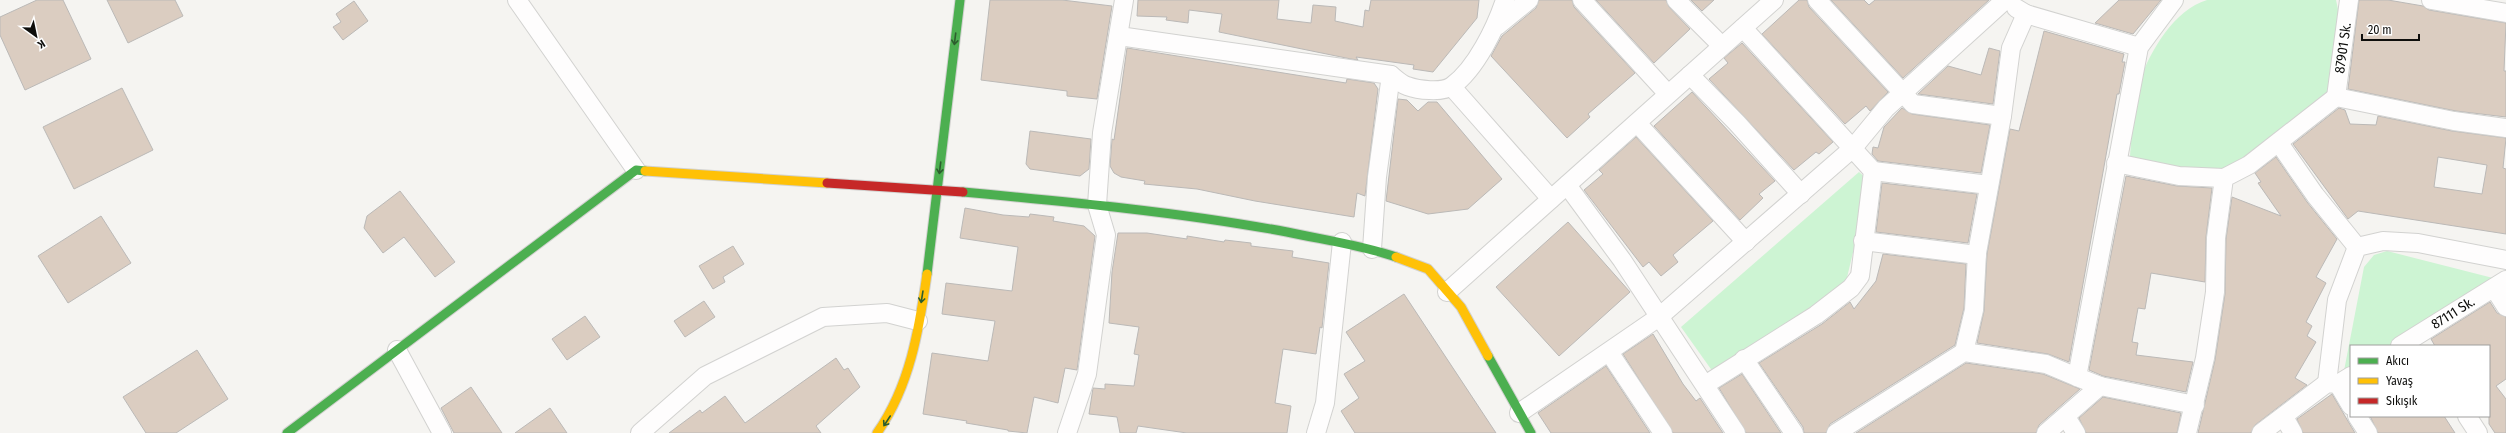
<svg xmlns="http://www.w3.org/2000/svg" width="2506" height="433" viewBox="0 0 2506 433" font-family="'Fira Sans Condensed',sans-serif">
<rect width="100%" height="100%" fill="#f5f4f1"/>
<g fill="#cdf4d3">
<path d="M2207,0H2336L2343,32L2338,76L2323,104L2234,167L2202,172L2165,169L2130,157C2132,134 2132,101 2140,80C2151,50 2174,10 2207,0Z"/>
<path d="M1859,172L1867,179L1865,202L1845,286L1713,372L1681,327Z"/>
<path d="M2387,251L2493,278L2389,346H2351V371L2343,376L2364,267L2374,255Z"/>
</g>
<g fill="#dbcdc1" stroke="#bbb9b7" fill-rule="evenodd">
<path d="M37,0H63L91,59L25,90L0,35V17Z"/>
<path d="M107,0H175L183,16L128,43Z"/>
<path d="M990,0H1062L1112,6L1097,99L1067,96V91L981,80Z"/>
<path d="M1138,0H1279L1277,19L1311,23L1313,5L1336,7L1335,21L1363,27L1365,10L1369,11L1371,0H1479L1477,18L1433,72L1413,69L1414,65L1356,57L1358,60L1351,59L1219,32L1222,14L1189,10L1188,23L1166,20L1167,17L1137,16Z"/>
<path d="M1539,0H1572L1574,7L1635,73L1588,114L1590,117L1567,138L1491,56L1502,36L1536,8Z"/>
<path d="M1596,0H1666L1669,7L1690,29L1654,63Z"/>
<path d="M1691,0H1714L1702,11Z"/>
<path d="M1799,0H1807L1809,7L1888,92L1870,111L1866,106L1845,124L1762,34Z"/>
<path d="M1831,0H1864L1869,5L1875,0H1989L1903,78Z"/>
<path d="M2119,0H2161L2133,34L2095,23Z"/>
<path d="M2359,0H2388L2423,6L2429,10L2506,23L2504,71H2506V117L2456,111L2348,89Z"/>
<path d="M354,1L368,21L343,40L333,27L341,22L336,14Z"/>
<path d="M2044,31L2124,54L2122,62H2125L2119,94H2117L2069,362L2048,354L1977,343L1984,311L1987,254L2010,129L2019,131Z"/>
<path d="M1742,43L1833,142L1819,154L1816,152L1794,170L1709,79L1728,63L1724,58Z"/>
<path d="M1127,48L1346,83L1347,79L1374,83L1378,89L1365,196L1357,193L1354,217L1255,201L1197,189L1144,184L1145,181L1121,177L1114,173L1110,166L1112,139L1114,140Z"/>
<path d="M1989,48L2000,51L1993,104L1918,94L1948,66L1981,75Z"/>
<path d="M122,88L153,150L74,189L43,127Z"/>
<path d="M1692,92L1775,181L1759,194L1763,198L1740,220L1654,126Z"/>
<path d="M1398,99L1407,100L1418,111L1428,102H1437L1502,179L1468,209L1428,214L1386,201Z"/>
<path d="M1902,108L1912,114L1990,125L1981,173L1878,161L1872,154L1873,147L1878,148L1884,127Z"/>
<path d="M2339,108L2345,110L2350,124L2376,125L2378,116L2452,131L2506,138L2503,168L2506,169V234L2358,211L2348,219L2293,144ZM2438,157L2487,165L2482,194L2434,187Z"/>
<path d="M1030,131L1091,139L1089,169L1080,176L1030,169L1026,164Z"/>
<path d="M1636,137L1713,221L1673,255L1678,262L1661,276L1649,262L1643,267L1584,190L1603,174L1599,170Z"/>
<path d="M2276,157L2307,202L2337,239L2316,277L2326,283L2306,322L2312,326L2307,336L2316,342L2295,378L2307,385L2255,425L2251,433H2198L2215,360L2225,294L2226,239L2232,197L2281,216L2258,183L2261,182L2255,173Z"/>
<path d="M2126,176L2177,186L2212,188L2206,237L2205,282L2151,273L2145,309L2138,308L2132,342L2138,343L2136,355L2193,362L2186,392L2103,376L2089,370Z"/>
<path d="M1882,183L1977,194L1968,243L1876,232Z"/>
<path d="M400,191L455,262L435,277L404,237L383,253L364,228L367,216Z"/>
<path d="M965,208L1003,215L1029,217L1030,214L1054,217L1053,221L1084,226L1095,236L1077,370L1065,368L1058,403L1034,397L1027,433L1008,431V430L966,423L967,421L923,414L932,353L988,361L995,321L942,314L946,283L1012,291L1018,247L960,238Z"/>
<path d="M101,216L131,263L68,303L38,256Z"/>
<path d="M1568,222L1630,292L1559,356L1496,287Z"/>
<path d="M1118,233H1147L1187,239V236L1224,242L1225,240L1251,243V246L1293,251L1292,257L1329,263L1322,328L1320,327L1316,354L1283,349L1275,403L1291,406L1287,433H1187L1138,426L1136,433H1120L1117,417L1089,414L1093,388L1105,389V384L1134,386L1139,355L1134,354L1139,327L1109,323L1112,272Z"/>
<path d="M733,246L744,264L723,277L725,282L713,289L699,266Z"/>
<path d="M1883,254L1966,264L1964,308L1955,345L1830,424L1826,433H1804L1803,427L1759,363L1822,324L1850,302L1854,309L1876,281Z"/>
<path d="M1404,294L1496,433H1355L1341,411L1359,398L1344,374L1365,361L1346,332Z"/>
<path d="M704,301L715,317L685,337L674,321Z"/>
<path d="M2490,302L2497,313L2506,317V379L2496,386L2506,399V433H2495L2489,424V346H2435L2431,339Z"/>
<path d="M585,316L600,337L567,360L552,339Z"/>
<path d="M1653,334L1683,384L1696,401L1700,398L1723,433H1673L1623,354Z"/>
<path d="M197,350L228,399L176,433H146L123,397Z"/>
<path d="M836,358L844,370L848,368L860,387L816,426L821,433H669L700,410L702,413L725,396L745,423Z"/>
<path d="M1966,363L2043,374L2080,389L2039,425L2036,433H1856Z"/>
<path d="M1606,366L1650,433H1551L1538,413Z"/>
<path d="M1742,374L1781,433H1746L1719,388Z"/>
<path d="M471,387L502,433H454L441,408Z"/>
<path d="M2332,394L2355,433H2303L2297,419Z"/>
<path d="M2103,397L2181,413L2177,433H2086L2079,418Z"/>
<path d="M550,408L567,433H515Z"/>
<path d="M2370,416H2444L2455,433H2378Z"/>
</g>
<g fill="none" stroke-linecap="round" stroke-linejoin="round">
<g stroke="#d2d2d0" stroke-width="20">
<g id="street">
<path d="M517,0L636,170"/>
<path d="M1582,0L1668,94"/>
<path d="M1676,0L1722,46"/>
<path d="M1817,0L1913,104L2002,116"/>
<path d="M2431,0L2506,13"/>
<path d="M2016,8L2026,14L2139,47"/>
<path d="M1497,26L1529,0"/>
<path d="M1119,36L1391,75C1396,79 1401,84 1407,86C1418,90 1442,93 1452,86C1476,69 1496,27 1505,0"/>
<path d="M1690,75L1737,123L1801,194"/>
<path d="M1452,87L1551,199"/>
<path d="M2336,97L2349,0"/>
<path d="M1637,123L1746,242"/>
<path d="M2279,143L2315,195L2357,247"/>
<path d="M2116,163L2179,176L2224,178"/>
<path d="M1873,171L1989,185"/>
<path d="M1567,185L1622,260L1736,433"/>
<path d="M1863,241L1977,255"/>
<path d="M1372,249L1377,177L1391,75"/>
<path d="M2494,288L2506,307"/>
<path d="M1447,292L1774,0"/>
<path d="M2400,346L2506,280"/>
<path d="M397,350L442,433"/>
<path d="M1609,352L1663,433"/>
<path d="M1964,352L1974,310L1977,253L2002,116L2011,48L2026,14"/>
<path d="M1744,359L1794,433"/>
<path d="M2327,383L2337,300L2357,247L2383,241L2418,243L2506,260"/>
<path d="M2338,384L2351,406"/>
<path d="M1705,385L1816,315L1851,288L1860,276L1873,171L1743,28"/>
<path d="M2100,386L2195,405"/>
<path d="M1519,413L1659,317L1853,148L1886,108L2005,0"/>
<path d="M2357,416L2368,433"/>
<path d="M2467,416L2478,433"/>
<path d="M2066,417L2076,433"/>
<path d="M2284,417L2293,433"/>
<path d="M640,433L705,376L823,317L887,313L918,321"/>
<path d="M1067,433L1087,374L1106,235L1097,205L1102,133L1124,0"/>
<path d="M1316,433L1325,403L1342,242"/>
<path d="M1836,433L1964,352L2046,364L2077,377"/>
<path d="M2046,433L2100,386L2077,377L2139,47L2174,0"/>
<path d="M2187,433L2205,358L2215,292L2216,238L2224,178L2249,165L2336,97L2454,121L2506,128"/>
<path d="M2261,433L2327,383L2338,384L2351,376"/>
</g>
</g>
<g stroke="#d2d2d0" stroke-width="11">
<g id="fast">
<path d="M963,192C1071,202 1180,212 1287,232C1324,240 1361,245 1396,257"/>
<path d="M927,274L960,0"/>
<path d="M1488,356L1531,433"/>
<path d="M287,433L636,170L645,171"/>
</g>
</g>
<g stroke="#d2d2d0" stroke-width="11">
<g id="slow">
<path d="M645,171L827,183"/>
<path d="M1396,257L1428,269L1461,307L1488,356"/>
<path d="M877,433C910,386 919,330 927,274"/>
</g>
</g>
<g stroke="#d2d2d0" stroke-width="11">
<path id="jam" d="M827,183L963,192"/>
</g>
<use href="#street" stroke="#fefdfd" stroke-width="18"/>
<use href="#fast" stroke="#4caf50" stroke-width="9"/>
<use href="#slow" stroke="#ffc107" stroke-width="9"/>
<use href="#jam" stroke="#c62828" stroke-width="9"/>
</g>
<defs><path id="oneway-shaft" d="M-6 0H5M1.5-3L5.5 0L1.5 3" fill="none" stroke-width="1.6" stroke-linecap="round" stroke-linejoin="round"/></defs>
<g stroke="#2d5e2e">
<use href="#oneway-shaft" transform="translate(955 39) rotate(97)"/>
<use href="#oneway-shaft" transform="translate(940 168) rotate(97)"/>
<use href="#oneway-shaft" transform="translate(922 297) rotate(99)"/>
<use href="#oneway-shaft" transform="translate(887 421) rotate(123)"/>
</g>
<g text-anchor="middle" dominant-baseline="central" stroke-width="4" stroke-linejoin="round" paint-order="stroke">
<g font-size="14" fill="#0e0e0c" stroke="#fff">
<text transform="translate(2343 48) rotate(-82)">87901 Sk.</text>
<text transform="translate(2453 313) rotate(-32)">87111 Sk.</text>
</g>
</g>
<rect x="2350" y="345" width="140" height="72" fill="#ffffff" stroke="#9f9f9e"/>
<rect x="2358" y="358" width="20" height="6" fill="#4caf50" stroke="#9f9f9e"/>
<text x="2386" y="365" font-size="12" fill="#0e0e0c">Akıcı</text>
<rect x="2358" y="378" width="20" height="6" fill="#ffc107" stroke="#9f9f9e"/>
<text x="2386" y="385" font-size="12" fill="#0e0e0c">Yavaş</text>
<rect x="2358" y="398" width="20" height="6" fill="#c62828" stroke="#9f9f9e"/>
<text x="2386" y="405" font-size="12" fill="#0e0e0c">Sıkışık</text>
<g transform="translate(36 36) rotate(147)" stroke="#ffffff" stroke-width="3" paint-order="stroke">
<path d="M0-3L7 15L0 10L-7 15Z" fill="#0e0e0c"/>
<text y="-6" font-size="11" font-weight="bold" text-anchor="middle" fill="#0e0e0c">K</text>
</g>
<path d="M2362 34v6h57v-6" fill="none" stroke="#0e0e0c" stroke-width="2"/>
<text x="2368" y="34" font-size="12" fill="#0e0e0c" stroke="#ffffff" stroke-width="3" paint-order="stroke">20 m</text>
</svg>
